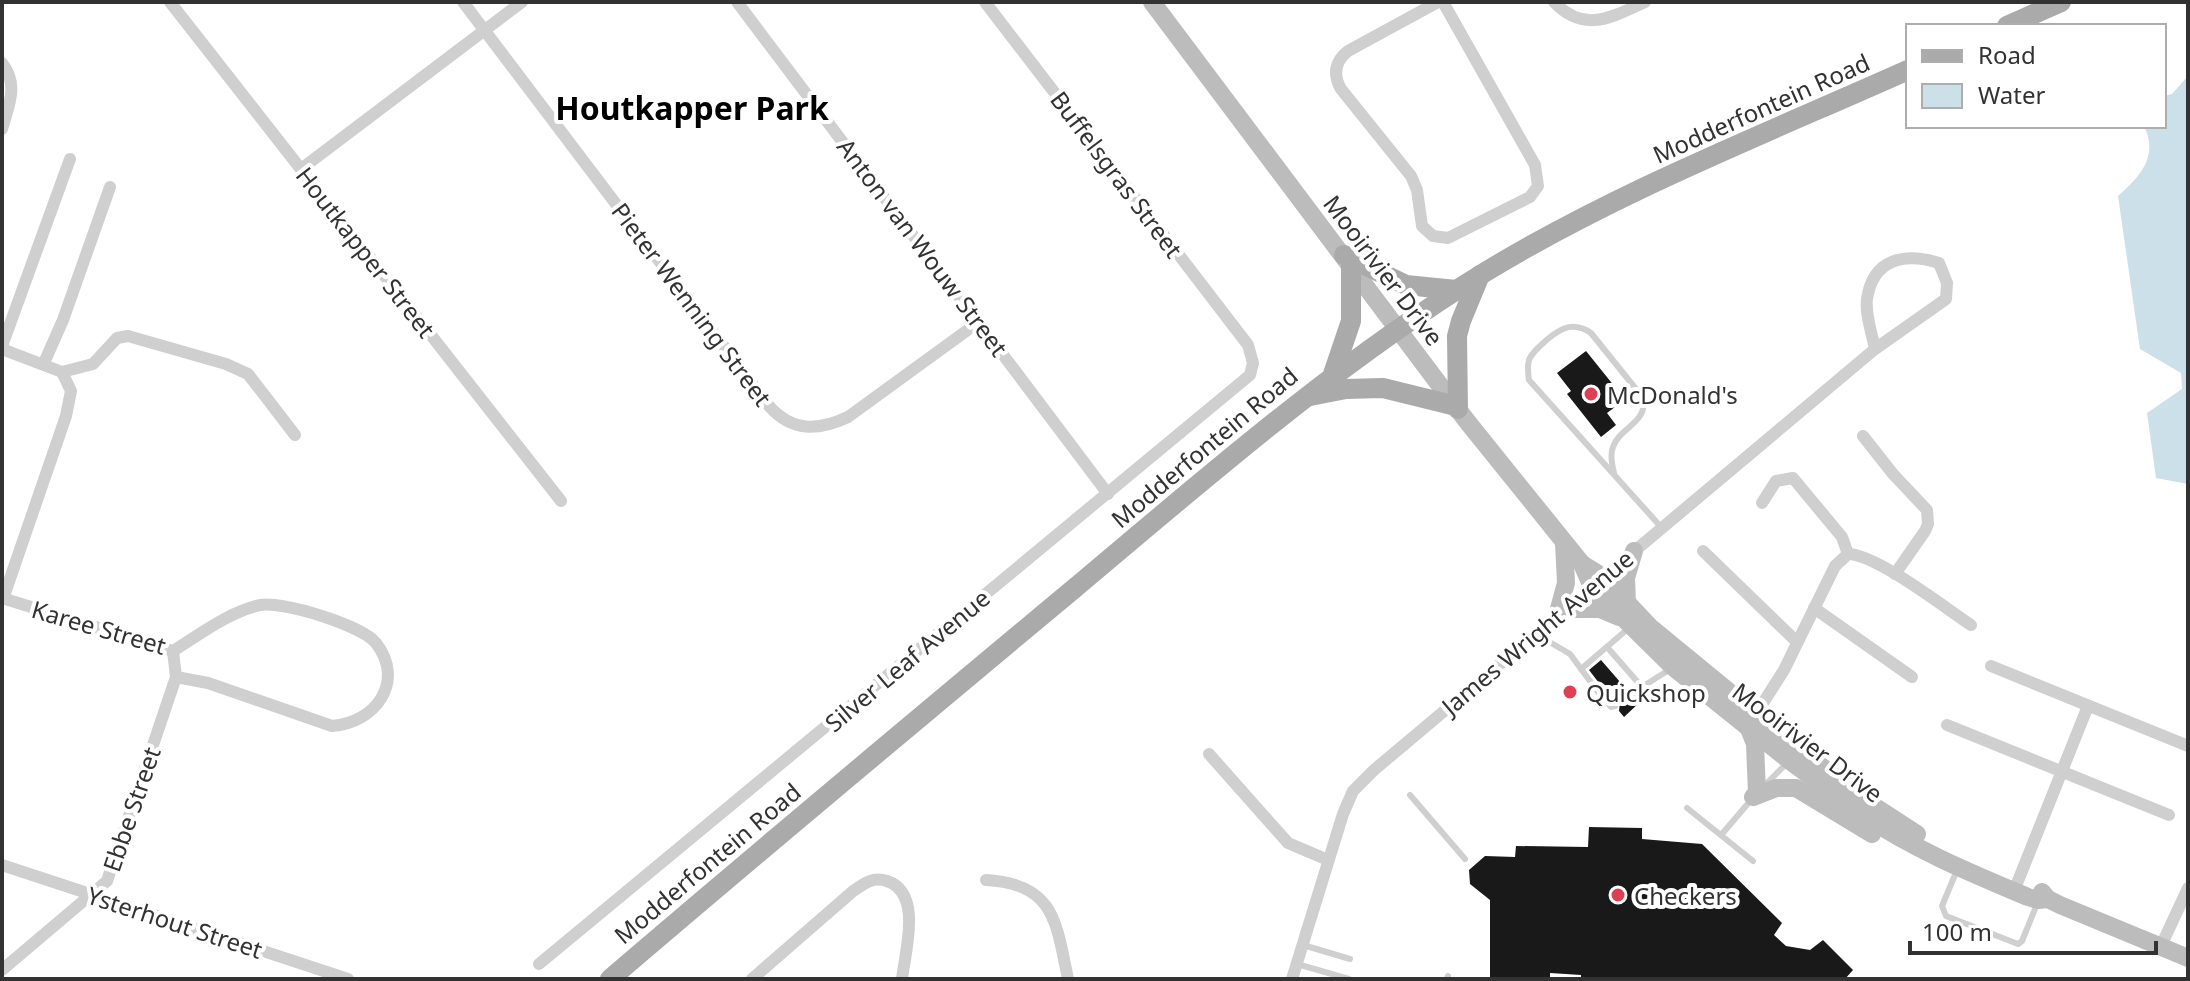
<svg xmlns="http://www.w3.org/2000/svg" width="2190" height="981" viewBox="0 0 2190 981" font-family="'Noto Sans',sans-serif">
<rect width="100%" height="100%" fill="#fff"/>
<path fill="#cce0ea" d="M2188,76V484L2156,478L2147,413L2182,389L2181,373L2140,349L2118,196C2140,177 2159,156 2144,126H2164V96L2172,94Z"/>
<g fill="#191919">
<path d="M1586,351L1619,392L1613,395L1619,404L1607,413L1616,425L1601,437L1567,394L1571,391L1557,373Z"/>
<path d="M1601,660L1627,690V699H1635L1639,703L1624,717L1619,711L1620,702L1609,696L1589,670Z"/>
<path d="M1589,827L1642,828V839L1702,844L1782,923L1774,935L1786,946L1810,950L1823,940L1853,970L1845,979H1581V975L1550,973V979H1490V900L1470,884L1469,870L1485,856L1515,857L1516,846L1588,847Z"/>
</g>
<g fill="none" stroke-linecap="round" stroke-linejoin="round">
<g stroke="#cfcfcf" stroke-width="6">
<path d="M1614,473C1612,465 1610,454 1613,447C1620,427 1646,424 1644,399L1591,333C1571,319 1556,331 1541,345C1536,350 1531,354 1529,360C1527,367 1528,373 1529,380L1661,527"/>
<path d="M1536,634L1570,654L1604,700L1611,707L1615,706"/>
<path d="M1607,647L1642,687L1672,668"/>
<path d="M1581,669L1630,627"/>
<path d="M1631,695L1642,687"/>
<path d="M1764,786L1787,763"/>
<path d="M1410,795L1465,859"/>
<path d="M1687,808L1753,861"/>
<path d="M1722,834L1751,800"/>
<path d="M1957,870L1942,906L1946,916L2018,944L2022,941L2037,904"/>
<path d="M1303,945L1350,959"/>
<path d="M1297,964L1349,979"/>
<path d="M1447,979L1448,976"/>
</g>
<g stroke="#cfcfcf" stroke-width="12">
<path d="M170,2L561,501"/>
<path d="M463,2L769,406C792,432 818,431 848,417L980,321"/>
<path d="M737,2L1108,494"/>
<path d="M1438,2L1348,51C1334,62 1333,75 1341,89L1411,176L1417,190L1422,226L1433,236L1448,238L1530,197L1538,186L1535,165L1443,2"/>
<path d="M1554,2C1584,34 1612,17 1645,2"/>
<path d="M2,63C19,84 9,105 2,129"/>
<path d="M301,169L522,2"/>
<path d="M2,346L70,159"/>
<path d="M2,349L62,372L71,391L66,416L3,599"/>
<path d="M44,363L63,320L110,187"/>
<path d="M62,372L93,364L117,338L128,336L226,364L248,374L295,435"/>
<path d="M1863,436L1893,474L1927,510L1928,524L1925,531L1895,574"/>
<path d="M1762,503L1776,481L1793,478L1842,537L1848,554"/>
<path d="M1703,551L1797,642"/>
<path d="M2,598L173,651C200,634 229,612 260,605C283,601 361,625 376,643C406,682 375,723 332,726L208,683L176,677"/>
<path d="M1814,608L1912,677"/>
<path d="M1991,666L2188,746"/>
<path d="M1756,714L1784,670L1835,566L1848,554C1876,554 1945,608 1971,625"/>
<path d="M1947,725L2169,815"/>
<path d="M1209,754L1288,843L1328,860"/>
<path d="M2,865L348,979"/>
<path d="M986,880C1055,884 1056,922 1068,979"/>
<path d="M2014,891L2088,706"/>
<path d="M2161,946L2188,888"/>
<path d="M539,964L1250,375L1253,363L1248,345L985,2"/>
<path d="M2,970L107,881L176,677L173,651"/>
<path d="M752,979L852,892C863,884 873,876 887,881C923,893 905,952 902,979"/>
<path d="M1292,979L1343,814L1353,791L1374,770L1875,349L1946,299L1947,283L1939,263C1904,252 1873,259 1867,299C1865,314 1872,334 1875,349"/>
</g>
<g stroke="#bcbcbc" stroke-width="18">
<path d="M1152,2L1466,420L1582,564L1592,587L1673,667L1790,761L1863,815C1915,850 1971,873 2028,897L2038,900L2048,899"/>
<path d="M1582,564L1603,577L1650,627L1756,714L1860,797L1917,834"/>
<path d="M1627,603L1626,578L1634,551"/>
<path d="M1566,609H1600L1619,617"/>
<path d="M1557,616L1566,583L1564,543"/>
<path d="M1748,726L1755,744L1757,793"/>
<path d="M1753,797L1776,788H1796L1872,834"/>
<path d="M2042,892L2048,899L2060,905L2188,958"/>
</g>
<g stroke="#aaa" stroke-width="20">
<path d="M2007,26L2061,2"/>
<path d="M1344,255L1406,285L1456,290"/>
<path d="M1333,374L1351,321V264"/>
<path d="M1310,396L1346,389L1383,388L1456,406"/>
<path d="M1458,409L1457,336L1461,321L1480,275"/>
<path d="M610,979C764,847 920,717 1076,587C1207,477 1336,364 1482,274C1616,192 1765,134 1908,70"/>
</g>
</g>
<g fill="#de3f52" stroke="#fff" stroke-width="3">
<circle cx="1591" cy="394" r="8"/>
<circle cx="1570" cy="692" r="8"/>
<circle cx="1618" cy="895" r="8"/>
</g>
<g text-anchor="middle" dominant-baseline="central" stroke-width="8" stroke-linejoin="round" paint-order="stroke">
<g font-size="24" fill="#323232" stroke="#fff">
<text transform="translate(1761 108) rotate(-24)">Modderfontein Road</text>
<text transform="translate(1117 174) rotate(53)">Buffelsgras Street</text>
<text transform="translate(923 247) rotate(53)">Anton van Wouw Street</text>
<text transform="translate(366 252) rotate(52)">Houtkapper Street</text>
<text transform="translate(1384 270) rotate(53)">Mooirivier Drive</text>
<text transform="translate(692 304) rotate(53)">Pieter Wenning Street</text>
<text transform="translate(1204 447) rotate(-40)">Modderfontein Road</text>
<text transform="translate(99 627) rotate(16)">Karee Street</text>
<text transform="translate(1537 632) rotate(-40)">James Wright Avenue</text>
<text transform="translate(907 660) rotate(-40)">Silver Leaf Avenue</text>
<text transform="translate(1808 742) rotate(37)">Mooirivier Drive</text>
<text transform="translate(131 809) rotate(-71)">Ebbe Street</text>
<text transform="translate(707 863) rotate(-40)">Modderfontein Road</text>
<text transform="translate(175 922) rotate(18)">Ysterhout Street</text>
</g>
<g font-size="24" fill="#323232" stroke="#fff" text-anchor="start">
<text x="1607" y="394">McDonald's</text>
<text x="1586" y="692">Quickshop</text>
<text x="1634" y="895">Checkers</text>
</g>
<g font-size="32" font-weight="bold" fill="#000" stroke="#fff">
<text x="692" y="107">Houtkapper Park</text>
</g>
</g>
<rect width="2190" height="981" fill="none" stroke="#323232" stroke-width="8"/>
<rect x="1906" y="24" width="260" height="104" fill="#ffffff" stroke="#adadad" stroke-width="2"/>
<rect x="1922" y="50" width="40" height="12" fill="#aaaaaa" stroke="#adadad" stroke-width="2"/>
<text x="1978" y="64" font-size="24" fill="#323232">Road</text>
<rect x="1922" y="84" width="40" height="24" fill="#cce0ea" stroke="#adadad" stroke-width="2"/>
<text x="1978" y="104" font-size="24" fill="#323232">Water</text>
<path d="M1910 941v12h246v-12" fill="none" stroke="#323232" stroke-width="4"/>
<text x="1922" y="941" font-size="24" fill="#323232" stroke="#ffffff" stroke-width="6" paint-order="stroke">100 m</text>
</svg>
